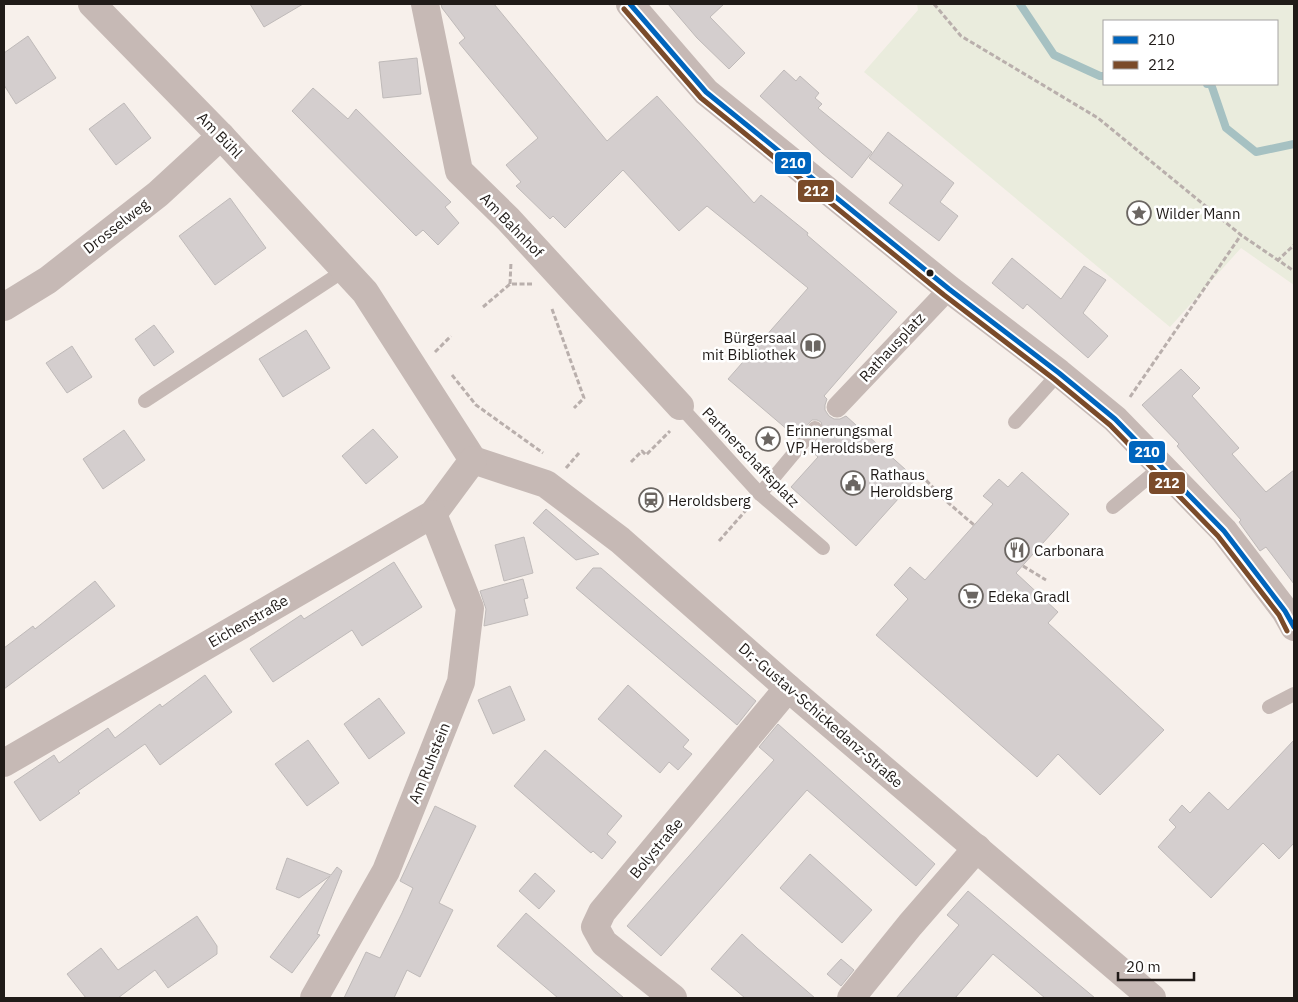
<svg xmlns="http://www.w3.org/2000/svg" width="1298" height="1002" viewBox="0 0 1298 1002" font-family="'IBM Plex Sans',sans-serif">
<rect width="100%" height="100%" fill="#f7f0eb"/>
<path fill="#eaecdd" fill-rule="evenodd" d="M917,4H1294V285L1241,248L1170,327L864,72L918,10ZM1104,21H1277V84H1104Z"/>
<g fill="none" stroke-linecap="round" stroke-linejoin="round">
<g stroke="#a6c1c2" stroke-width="8">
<path d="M1020,4L1054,55L1100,76H1104"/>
<path d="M1207,84H1211L1226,128L1256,152L1294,144"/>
</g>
</g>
<g fill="#d4cece" stroke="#bfbab9">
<path d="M250,4H303L264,27Z"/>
<path d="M441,4H494L607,141L657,96L754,203L761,195L808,233L807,235L897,312L824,396L827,399L825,405V410L829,416L834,419H840L846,416L916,479L856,546L791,487L818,457L809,449L823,430L821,422L817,420H812L796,437L728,379L808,288L707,206L679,231L623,170L565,228L553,216L550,219L516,186L521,182L506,165L538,138L459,43L465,38L442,8Z"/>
<path d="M668,4H724L710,17L745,53L729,69L697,38Z"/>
<path d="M28,36L56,78L16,104L4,85V53Z"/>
<path d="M417,58L421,94L383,98L379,62Z"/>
<path d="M784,70L796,81L800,76L819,93L815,98L822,104L818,108L872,152L852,178L822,153L760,96Z"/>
<path d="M313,88L348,119L356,109L451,202L445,207L459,223L438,245L423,230L416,236L292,111Z"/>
<path d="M124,103L151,138L116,165L89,129Z"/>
<path d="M888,132L954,183L940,202L958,216L939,241L889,203L903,185L869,158Z"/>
<path d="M230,198L266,248L215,285L179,236Z"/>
<path d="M1012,258L1061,299L1084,266L1106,280L1083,313L1108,336L1088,358L1027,304L1023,309L992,283Z"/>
<path d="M154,325L174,352L154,366L135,339Z"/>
<path d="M306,330L330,368L283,397L259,359Z"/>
<path d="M72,346L92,377L67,393L46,363Z"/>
<path d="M1181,369L1200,388L1192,396L1239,448L1232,454L1266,492L1294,470V584L1266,547L1260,551L1239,522L1241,520L1177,446L1179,444L1142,405Z"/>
<path d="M373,429L398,457L366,484L342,456Z"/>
<path d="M124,430L145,460L103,489L83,459Z"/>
<path d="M1022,472L1069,514L1016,573L1058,612L1048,623L1164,730L1100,795L1058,754L1037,777L876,635L908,599L894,585L910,567L925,580L993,504L983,496L999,479L1008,487Z"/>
<path d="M546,509L599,554L576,560L533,523Z"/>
<path d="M524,537L533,573L504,581L495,545Z"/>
<path d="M394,562L422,607L362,646L352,630L273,682L250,649L301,615L304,619Z"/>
<path d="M593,568H601L756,701L737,725L576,588Z"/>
<path d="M523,579L528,598L524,599L528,615L484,626L486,609L480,591Z"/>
<path d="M95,581L115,606L4,689V648L33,626L35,629Z"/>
<path d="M205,675L232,712L160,765L145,744L78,791L80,793L40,821L14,782L54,755L59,763L108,728L115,738L160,704L162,707Z"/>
<path d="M628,685L689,740L683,747L692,754L678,770L669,762L660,773L598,719Z"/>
<path d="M510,686L525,720L493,734L478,700Z"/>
<path d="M379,698L405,733L369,759L344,724Z"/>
<path d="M778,724L935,864L916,886L807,790L661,956L627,926L774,760L759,747Z"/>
<path d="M308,740L339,783L307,806L275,764Z"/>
<path d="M1294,740V843L1279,859L1263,843L1211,898L1158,847L1176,827L1169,820L1182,805L1190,813L1209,792L1228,810Z"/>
<path d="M545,750L622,816L607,834L616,842L602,859L593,851L591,853L514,786Z"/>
<path d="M435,806L476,826L439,903L453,910L420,977L407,970L394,998H344L366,952L380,958L402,913L413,888L400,881Z"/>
<path d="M810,854L872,910L842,943L780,888Z"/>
<path d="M287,858L331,875L337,867L342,871L317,934L320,935L292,973L270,957L330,876L299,898L276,889Z"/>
<path d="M535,873L555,891L539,909L519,891Z"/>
<path d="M968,891L1059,968L1095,998H1045L993,954L955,998H896L959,925L947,915Z"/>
<path d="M526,913L589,968L624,998H558L497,946Z"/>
<path d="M197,916L217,946V954L168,988L155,970L118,998H86L67,974L101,948L118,970Z"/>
<path d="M742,934L757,948L815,998H745L711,969Z"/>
<path d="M841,959L854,970L841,986L827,974Z"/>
</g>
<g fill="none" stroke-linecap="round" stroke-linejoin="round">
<g stroke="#b9afac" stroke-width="3" stroke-dasharray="5 2.5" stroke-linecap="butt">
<path d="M934,4L961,36L1098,118L1241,235L1294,271"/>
<path d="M1277,261L1294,245"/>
<path d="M510,284L511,262"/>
<path d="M483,307L510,284H532"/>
<path d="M552,309L584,398L574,408"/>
<path d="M435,352L451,336"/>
<path d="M452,375L476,405L543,453"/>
<path d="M1130,397L1241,235"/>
<path d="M631,462L642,451L646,455L670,431"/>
<path d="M566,468L579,453"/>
<path d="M921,475L945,500L974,525"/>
<path d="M719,541L747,509"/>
<path d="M1023,566L1046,580"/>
</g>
<g stroke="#c6b9b5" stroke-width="14">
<path d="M145,401L345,270"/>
<path d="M680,406L760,494L823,548"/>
<path d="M1015,422L1059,373"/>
<path d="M760,494L815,428"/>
<path d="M1113,507L1162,466"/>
<path d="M1269,707L1294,694"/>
</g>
<path stroke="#c6b9b5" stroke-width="21" d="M837,407L949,289"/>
<g stroke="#c6b9b5" stroke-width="28">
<path d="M92,4L221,136L365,292L473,460"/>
<path d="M425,4L459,171L508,219L680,406"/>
<path d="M4,307L48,280L158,194L221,136"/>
<path d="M473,460L546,484L620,540L788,688L1152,998"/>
<path d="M4,763L433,514L473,460"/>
<path d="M314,998L386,871L461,682L470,608L433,514"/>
<path d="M673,998L604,943L595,927L602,912L788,688"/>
<path d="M851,998L910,925L977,848"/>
</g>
<path stroke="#c6b9b5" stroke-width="28" d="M630,4L706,92L949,289L1059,373L1115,419L1224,531L1285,611L1294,627"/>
<g stroke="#fff" stroke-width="9">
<path id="bus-1" d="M630,4L706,92L949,289L1059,373L1115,419L1224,531L1285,611L1294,627"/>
</g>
<g stroke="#fff" stroke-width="9">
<path id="bus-2" d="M624,9L701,98L944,295L1054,379L1110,425L1218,536L1279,615L1287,631"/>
</g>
<use href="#bus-1" stroke="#0065bd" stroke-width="5"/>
<use href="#bus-2" stroke="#7a4b2a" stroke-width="5"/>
</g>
<defs>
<g id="sight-ring" transform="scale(1.25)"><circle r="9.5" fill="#fff" stroke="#6b6662" stroke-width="1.5"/><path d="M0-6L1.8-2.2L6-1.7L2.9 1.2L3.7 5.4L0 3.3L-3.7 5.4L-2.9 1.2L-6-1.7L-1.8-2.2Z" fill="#6b6662"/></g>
<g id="library-ring" transform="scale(1.25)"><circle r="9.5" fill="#fff" stroke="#6b6662" stroke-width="1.5"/><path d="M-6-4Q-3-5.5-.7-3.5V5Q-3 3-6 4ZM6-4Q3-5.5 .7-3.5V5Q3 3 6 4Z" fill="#6b6662"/></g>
<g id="civic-ring" transform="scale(1.25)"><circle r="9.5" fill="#fff" stroke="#6b6662" stroke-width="1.5"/><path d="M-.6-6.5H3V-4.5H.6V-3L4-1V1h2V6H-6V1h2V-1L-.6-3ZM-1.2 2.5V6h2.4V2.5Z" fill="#6b6662"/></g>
<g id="station-ring" transform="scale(1.25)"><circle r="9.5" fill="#fff" stroke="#6b6662" stroke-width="1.5"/><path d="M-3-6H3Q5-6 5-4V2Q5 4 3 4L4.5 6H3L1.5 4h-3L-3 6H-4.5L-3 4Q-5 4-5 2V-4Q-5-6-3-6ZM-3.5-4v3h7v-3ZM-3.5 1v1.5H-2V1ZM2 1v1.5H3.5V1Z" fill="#6b6662"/></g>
<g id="restaurant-ring" transform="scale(1.25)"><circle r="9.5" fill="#fff" stroke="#6b6662" stroke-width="1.5"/><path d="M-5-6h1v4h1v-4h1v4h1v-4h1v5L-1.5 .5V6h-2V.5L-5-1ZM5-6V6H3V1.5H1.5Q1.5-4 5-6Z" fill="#6b6662"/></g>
<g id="supermarket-ring" transform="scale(1.25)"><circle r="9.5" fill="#fff" stroke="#6b6662" stroke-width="1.5"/><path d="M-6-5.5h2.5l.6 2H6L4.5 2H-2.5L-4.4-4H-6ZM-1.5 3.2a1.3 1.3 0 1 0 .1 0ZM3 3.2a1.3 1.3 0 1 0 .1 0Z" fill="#6b6662"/></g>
</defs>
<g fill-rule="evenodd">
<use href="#sight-ring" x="1139" y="213"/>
<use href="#library-ring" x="813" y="346"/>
<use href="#sight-ring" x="768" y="439"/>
<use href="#civic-ring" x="853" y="483"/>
<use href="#station-ring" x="651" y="500"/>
<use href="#restaurant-ring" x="1017" y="550"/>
<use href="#supermarket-ring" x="971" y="596"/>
</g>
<circle fill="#201b18" stroke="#fff" stroke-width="2" cx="930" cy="273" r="4.5"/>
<g text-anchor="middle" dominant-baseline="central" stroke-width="5" stroke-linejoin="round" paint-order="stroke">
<g font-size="15" fill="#201b18" stroke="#fff">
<text transform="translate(220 135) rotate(46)">Am Bühl</text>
<text transform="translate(512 225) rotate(46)">Am Bahnhof</text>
<text transform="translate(116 226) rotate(-38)">Drosselweg</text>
<text transform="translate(892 347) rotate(-47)">Rathausplatz</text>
<text transform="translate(751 457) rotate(46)">Partnerschaftsplatz</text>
<text transform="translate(248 621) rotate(-30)">Eichenstraße</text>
<text transform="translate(821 715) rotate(41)">Dr.-Gustav-Schickedanz-Straße</text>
<text transform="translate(429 763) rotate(-68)">Am Ruhstein</text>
<text transform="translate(656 848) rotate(-50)">Bolystraße</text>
</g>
<g font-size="15" fill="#201b18" stroke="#fff" text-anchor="start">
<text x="1156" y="213">Wilder Mann</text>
<text x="796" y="337" text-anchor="end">Bürgersaal<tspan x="796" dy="17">mit Bibliothek</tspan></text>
<text x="786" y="430">Erinnerungsmal<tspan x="786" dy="17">VP, Heroldsberg</tspan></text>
<text x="870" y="474">Rathaus<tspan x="870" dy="17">Heroldsberg</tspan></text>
<text x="668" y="500">Heroldsberg</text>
<text x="1034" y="550">Carbonara</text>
<text x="988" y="596">Edeka Gradl</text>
</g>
</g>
<g stroke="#fff" stroke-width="2">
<rect x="774" y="151" width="38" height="24" rx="5" fill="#0065bd"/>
<rect x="797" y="179" width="38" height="24" rx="5" fill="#7a4b2a"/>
<rect x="1128" y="440" width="38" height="24" rx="5" fill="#0065bd"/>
<rect x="1148" y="471" width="38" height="24" rx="5" fill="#7a4b2a"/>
</g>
<g font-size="14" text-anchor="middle" font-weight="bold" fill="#fff">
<text x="793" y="168">210</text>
<text x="816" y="196">212</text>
<text x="1147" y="457">210</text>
<text x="1167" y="488">212</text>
</g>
<rect width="1298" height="1002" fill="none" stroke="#201b18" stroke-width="10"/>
<rect x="1103" y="20" width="175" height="65" fill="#ffffff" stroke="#a6a4a3"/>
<rect x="1113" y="36" width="25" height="8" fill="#0065bd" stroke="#a6a4a3"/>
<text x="1148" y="45" font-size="15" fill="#201b18">210</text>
<rect x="1113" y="61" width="25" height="8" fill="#7a4b2a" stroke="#a6a4a3"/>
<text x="1148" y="70" font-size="15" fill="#201b18">212</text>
<path d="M1118 972v8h76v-8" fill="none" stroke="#201b18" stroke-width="2.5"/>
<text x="1126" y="972" font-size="15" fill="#201b18" stroke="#ffffff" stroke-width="4" paint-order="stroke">20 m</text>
</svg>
